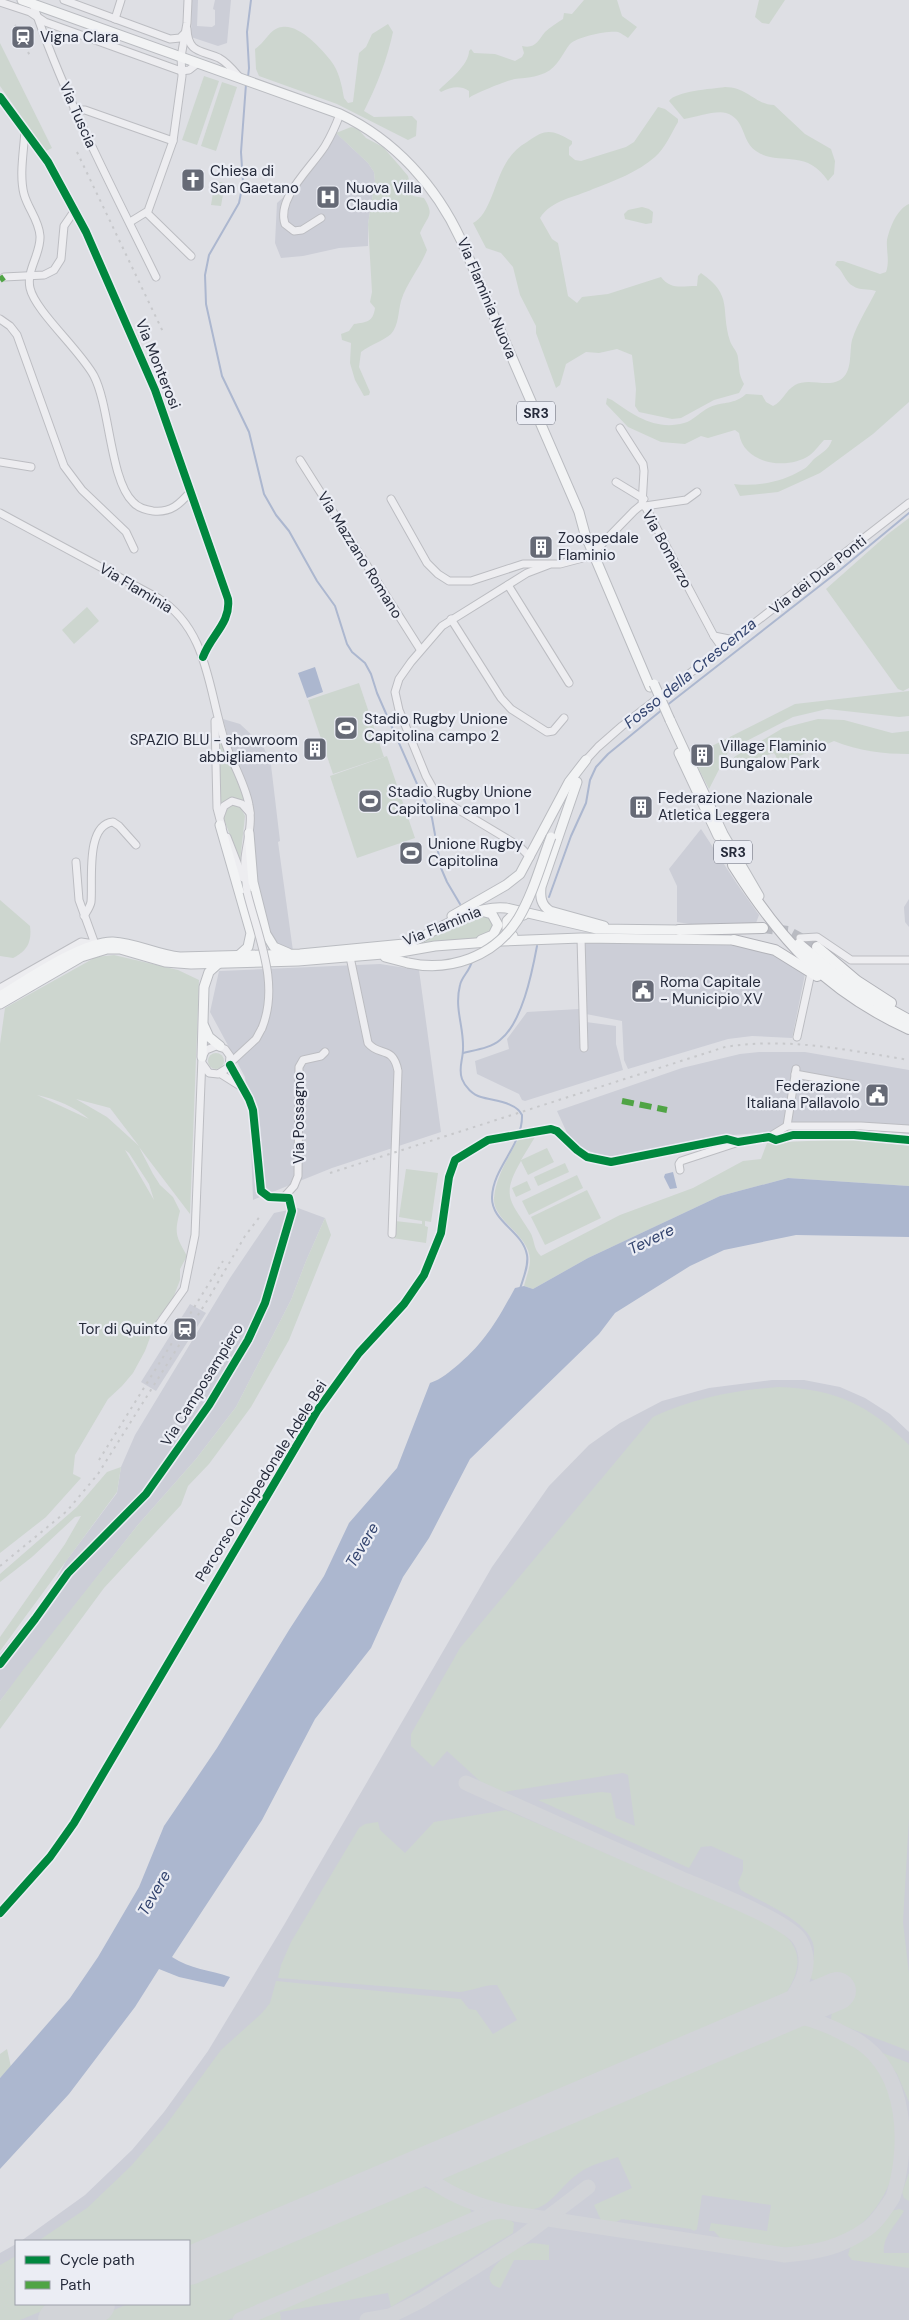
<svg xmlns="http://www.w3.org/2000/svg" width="909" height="2320" viewBox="0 0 909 2320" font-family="'DM Sans',sans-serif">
<rect width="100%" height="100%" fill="#dedfe4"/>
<g fill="#ccced7">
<path d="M192,0H198L197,26L212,27L215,25V10L213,9L215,0H231L227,43L218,46L191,37Z"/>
<path d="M336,133L368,163L374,172L375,181L368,224V246L339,248L303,256L281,258L275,243L277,203L305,178Z"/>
<path d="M223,719L240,724L254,737L264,748L271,765L280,841L278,842L293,951L281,948L275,944L267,927L253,861L252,823Z"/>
<path d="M701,829L737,884L759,915L756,923L689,924L677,922V886L669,869Z"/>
<path d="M909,899V927L905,922L904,907Z"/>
<path d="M583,941L633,944L715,943L762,949L785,960L805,974L792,1038L752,1036L728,1039L628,1069L624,1060L622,1021L586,1014Z"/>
<path d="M380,964L419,970L441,1132L332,1168L253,1200L250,1117L245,1077L210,1012L219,971Z"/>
<path d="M579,1009L580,1049H587L586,1022L616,1026V1044L623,1070L525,1101L522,1100L519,1094L477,1074L475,1061L509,1049L507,1039L527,1012Z"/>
<path d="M759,1052H805L909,1070V1134L821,1124L769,1132L709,1137L615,1157L601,1156L582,1148L567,1133L557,1111L682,1068L740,1054Z"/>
<path d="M298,1208L325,1218L306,1261L291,1300L236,1407L196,1459L137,1526L0,1701V1654L49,1593L66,1561L117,1493L121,1467L135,1435L230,1278L274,1213Z"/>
<path d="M190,1304L206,1313L156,1391L141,1382Z"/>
<path d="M772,1380H804L840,1387L865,1398L890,1414L909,1432V2320H0V2253L16,2244V2304H189V2241H21L85,2195L132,2150L164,2112L208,2051L284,1925L492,1567L549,1486L589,1445L620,1423L662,1401L709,1388Z"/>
</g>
<g fill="#cdd6cf" fill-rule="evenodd">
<path d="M584,0H617L622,16L637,27L628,38C625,36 621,33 618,32C609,30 576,37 570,44C562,54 558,67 545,73C536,77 525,78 515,79C508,80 474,94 469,98V91C460,85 451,87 441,92L439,90C448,81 469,65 469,51L471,49L474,53L495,54L515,61L522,57L524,53L522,46C535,49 538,41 545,32C550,27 557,23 563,19L564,13L572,14Z"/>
<path d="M759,0H785L769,24L762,23L755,17Z"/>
<path d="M388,24L393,32C387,60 377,85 364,111L374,117L412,116L417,121L416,136L408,140L337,104L259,76L256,69L255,49C265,43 270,28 282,27C299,24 321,48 331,61C339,71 342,86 344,98L348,103L353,102L359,53L366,47L372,34Z"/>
<path d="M0,43L52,148L46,151L0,86Z"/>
<path d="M204,76L219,81L197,145L182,140Z"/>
<path d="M222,82L237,87L216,151L201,146Z"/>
<path d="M725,87C747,87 756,105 774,105L805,134L831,149L835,161L834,174L828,181C806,147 778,167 756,151C741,141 746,119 726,113C716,110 696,117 684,119L669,101C676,91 711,89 725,87Z"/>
<path d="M658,107L665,109L678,119V122C671,134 665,148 655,157C638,172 614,181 593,189C576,197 551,200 540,218L552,239L558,243L568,296L577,303L582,297L608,294L661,277C671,290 681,286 697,286L698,276L701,273C734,296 720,309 730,341C732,347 738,352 738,358C740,371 738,372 744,384L739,393L714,400L681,418L672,419L639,412L635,406L636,389L632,355L617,349L599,353L586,352L566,364L560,385L556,388L536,333V326L520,295L513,267L501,253L486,248L473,223C490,215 495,180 506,163C511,154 518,147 527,142C547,128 551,130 572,141V144L569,147V155L575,160L581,161L626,147L634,142Z"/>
<path d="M351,127L357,128L366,138L383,147L397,163L408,176L413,196L424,198C435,216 428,215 420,233L427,250C420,268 407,282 401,301C398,312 399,325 391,334C383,341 370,345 361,352L359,367L370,392L369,395L364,396L355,380L350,363L351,343L342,340L341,334L349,331L354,324C367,322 373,322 375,308L370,302L372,292L368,224L375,181L374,172L368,163L336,133Z"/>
<path d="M215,181L225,183L221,206L211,205Z"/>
<path d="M909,204V402L873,434L820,473L778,492L740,496L734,484C757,487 782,482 802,470C807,468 810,463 814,459C822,452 828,451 832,440H824C819,445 815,451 810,455C787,471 743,464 739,433L735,430L708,438L701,436L685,444L661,442L628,427L606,404L607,398L612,400C633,415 656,431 684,423C693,421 701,411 710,407C724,401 734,405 746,394L762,395L766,402L773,406C783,401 785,391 795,385C809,377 826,388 840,380C853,372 849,353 852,340C857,324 868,307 876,291C868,288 860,291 853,286C845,282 843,270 835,265L837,261H843L880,274L886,272C890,261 886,251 887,240C890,227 897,209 909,204Z"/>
<path d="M642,207L649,209L653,212L652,223L646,224L625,219L624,214L628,210Z"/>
<path d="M909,518V688L903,691L898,689L826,589L888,534Z"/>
<path d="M87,607L99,621L74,644L62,630Z"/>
<path d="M359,683L384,757L333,774L308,700Z"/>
<path d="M909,691V716L899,717L827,709L793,717L729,750L709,789L692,756L795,704Z"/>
<path d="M818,719L844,720L892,733L909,731V754C883,754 859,751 834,741L781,764L774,765L776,756L774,753L735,765L734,757L783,728Z"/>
<path d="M219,741L222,742L245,802L227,800L220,806Z"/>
<path d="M387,756L415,838L357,858L330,776Z"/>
<path d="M234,804L240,806L245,816L240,861L223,817L224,810Z"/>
<path d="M0,900L30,926C32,942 27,951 13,958L0,956Z"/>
<path d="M475,916L490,918L493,922V930C469,944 442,944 414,946Z"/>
<path d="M114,955L178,970L199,980L190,1214L139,1147L153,1174L160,1185L173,1197L180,1211C174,1234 176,1236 187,1256L180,1269V1280L172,1301L157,1319L145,1351L133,1373L122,1386L108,1399L75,1455L73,1474L81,1478L46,1517L0,1553V1044L5,1008L96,957ZM37,1095C56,1099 75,1107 89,1119ZM76,1099L110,1108L139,1146L107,1117ZM125,1150L129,1153L149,1184L154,1200Z"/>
<circle cx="216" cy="1061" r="8"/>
<path d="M530,1132L535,1137L521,1160L547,1148L554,1162L528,1175L521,1161C500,1197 511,1201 530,1232C535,1240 533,1249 541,1256L620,1215L693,1188L743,1161L761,1159L767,1143L848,1139L909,1146V1186L788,1178L720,1196L588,1258L533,1289L524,1286C526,1278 530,1268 530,1260C530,1235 492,1220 494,1198C496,1175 511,1153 521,1134Z"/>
<path d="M565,1163L569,1172L538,1186L534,1177Z"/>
<path d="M406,1169L438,1173L431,1222L425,1221V1226L428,1227L426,1243L392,1238L395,1221L422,1224V1221L399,1217Z"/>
<path d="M577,1175L583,1188L529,1215L522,1201Z"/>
<path d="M527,1181L531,1190L516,1197L512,1188Z"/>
<path d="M587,1190L601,1218L545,1245L531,1217Z"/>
<path d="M325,1218L331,1235L289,1340L251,1407L209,1464L188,1486L181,1505L104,1588L0,1729V1701L23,1670L137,1526L196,1459L236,1407L291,1300L306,1261Z"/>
<path d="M779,1387C836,1389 869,1405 909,1445V1818L903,1922L909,1974V2051L831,2021L832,2009L846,2001L835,1978L818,1984L811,1978C811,1968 814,1960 814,1950C815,1923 761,1902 741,1890L738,1883L743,1871V1860L711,1846L701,1847L689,1868L538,1800L601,1792L611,1793L616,1818L635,1826L628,1775L623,1773L504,1792L482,1783L447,1751L433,1767L411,1746V1734L460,1648L653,1417C693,1398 735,1390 779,1387Z"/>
<path d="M121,1467L117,1492L0,1651V1637L65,1544L81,1516L75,1517L32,1557L0,1582V1574L77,1507L107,1472Z"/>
<path d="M506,1810L772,1925C804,1946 804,1967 783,1998L189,2249V2241H38L87,2208L131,2166L163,2129L221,2050L262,2013L270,2003L276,1981L461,1999L469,2009L476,2010L493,2034L517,2020L497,1985C485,1984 472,1991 459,1992L278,1978L281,1965L291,1942L359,1828L365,1824L378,1822L380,1830L405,1853L434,1822Z"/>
<path d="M796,2022C809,2024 820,2029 832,2034C850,2043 868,2054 881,2069C887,2077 892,2087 896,2096C909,2155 887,2227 823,2244C791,2253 754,2244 721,2239L714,2231H709L711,2223L767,2231L771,2205L702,2195L697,2229L694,2231L691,2229L622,2219L612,2224L601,2220L594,2205L632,2188L618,2157C606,2161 589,2165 579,2173C565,2182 556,2198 542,2206C519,2219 464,2196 444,2183L443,2177L445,2169Z"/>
<path d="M7,2049L11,2067L0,2078V2054Z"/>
<path d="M880,2052L909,2063V2102L897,2074Z"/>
<path d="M909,2173V2201L904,2198L902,2192Z"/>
<path d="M414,2183L469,2206L472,2214L469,2217L228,2320H90L128,2304H189V2278Z"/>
<path d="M900,2209L904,2211C896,2225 882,2237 884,2253H909V2268L852,2260L848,2255L851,2245L877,2226L890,2211Z"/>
<path d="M499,2216L508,2218L514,2223L513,2233L391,2307L388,2293L280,2312L281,2320H255Z"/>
<path d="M533,2243L549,2245V2260H514L500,2288C468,2278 518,2243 533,2243Z"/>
<path d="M16,2256V2304H59L20,2320H0V2265Z"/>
</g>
<g fill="#acb7cf">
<path d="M315,667L323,692L307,698L298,673Z"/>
<path d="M673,1172L677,1188L670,1189L664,1177L665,1174Z"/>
<path d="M788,1178L909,1186V1237L796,1235L724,1250L690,1266L615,1313L599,1334L470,1459L429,1538L403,1577L371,1648L315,1719L262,1820L172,1957C190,1969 210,1970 230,1977L224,1987L179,1977L159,1969L135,2007L69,2094L0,2169V2078L70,1998L98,1957L139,1887L164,1826L217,1748L289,1630L324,1576L349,1523L397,1468L430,1383C442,1379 449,1372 459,1364C486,1341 498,1319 515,1288L524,1286L533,1289L588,1258L720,1196Z"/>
</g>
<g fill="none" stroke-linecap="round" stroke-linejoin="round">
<g stroke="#acb7cf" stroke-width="2">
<path d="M248,77L249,68L247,32L251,0"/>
<path d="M246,84L241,152L243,183L239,203L209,255L205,275L206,304L222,376L249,432L264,494L276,515L289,531L317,581L335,606L347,644L352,652L365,663L371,674L377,693L432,818L441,868L447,882L460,904"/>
<path d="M666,706L840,570L909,513"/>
<path d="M549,897L571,836L586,803L590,780L596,767L608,754L663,709"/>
<path d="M472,961C470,971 462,976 460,985C454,1009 464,1026 463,1049C463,1060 458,1068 462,1079C465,1087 473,1095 481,1097C494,1101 516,1102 522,1115C523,1145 493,1167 492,1197C491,1222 523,1231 527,1255C529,1266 523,1278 520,1289"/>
<path d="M463,1053C475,1050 491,1048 500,1040C522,1023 532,973 537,946"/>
</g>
<g stroke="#d2d4d8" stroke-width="15">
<path d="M466,1783C537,1815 609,1847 680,1878C705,1889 788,1920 800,1940C817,1968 795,1997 777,2017"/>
<path d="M438,2159L432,2168V2181C457,2199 484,2208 515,2214L785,2255C817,2252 840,2248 867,2229C878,2221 886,2208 893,2197C909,2148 908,2073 858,2041C851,2037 842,2033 835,2029C815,2020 798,2014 777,2017"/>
<path d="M404,2173L420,2174L432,2181"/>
<path d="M240,2320L489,2213L501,2211"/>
<path d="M367,2320L390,2316L422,2300L521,2238L588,2187"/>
</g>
<g stroke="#d2d4d8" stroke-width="38">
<path d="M189,2266L837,1991"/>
<path d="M57,2320L96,2304"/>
</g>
<path stroke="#b9bbc2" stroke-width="10" stroke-dasharray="10 5" stroke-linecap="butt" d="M763,928L788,931L817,947"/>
<g stroke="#bcbdc2" stroke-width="9">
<g id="minor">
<path d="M64,0L170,39L180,38L184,34"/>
<path d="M0,2L30,12L45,22L181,71L189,70L198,63"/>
<path d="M33,4C65,99 112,187 156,277"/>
<path d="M115,19L121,0"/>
<path d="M187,29C188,54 202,50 219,58C228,63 234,71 240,78"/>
<path d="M0,97L48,162L86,232L155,390L228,599C231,623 211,635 203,657"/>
<path d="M74,110H85L173,141"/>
<path d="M25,130C24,150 19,175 24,194C28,209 39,220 40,236C41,254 26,270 30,288C35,311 80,350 94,376C110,407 110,480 133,502C138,508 146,510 153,511C171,513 180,504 191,491"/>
<path d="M147,213L191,256"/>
<path d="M321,218L302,230L294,231L285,224C276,198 312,167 325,146C331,136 336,125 340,114"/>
<path d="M130,222L148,211L173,141L182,76L181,57L187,23L188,0"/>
<path d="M4,277L44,275L54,270L61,259L64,226L75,210"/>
<path d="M0,319L10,326L17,335L64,466L82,490L126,532L134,549"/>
<path d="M620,428L643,464L644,471L642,505"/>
<path d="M300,460L420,649"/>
<path d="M0,462L31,467"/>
<path d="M616,482L644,499"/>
<path d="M391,499L427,563L438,574L449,581H471L523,564H560L594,555"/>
<path d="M645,506L686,500L697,492"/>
<path d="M0,513L158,598C209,630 208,691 225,742C232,763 245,783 249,805C253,823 247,841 245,858C244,870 246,881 247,892"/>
<path d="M597,549L634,511L640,506H645L714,636L723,649"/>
<path d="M508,585L569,683"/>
<path d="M451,619L501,698L511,709L547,732L553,731L564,718"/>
<path d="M714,636L734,640"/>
<path d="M215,721L217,808L222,827"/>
<path d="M586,760L598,747L622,726L909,503"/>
<path d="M220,817L224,806L232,801L242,804L250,813"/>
<path d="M227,837L243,878"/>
<path d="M530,857L519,846L454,807L435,792L426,776L399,710L395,692L399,679L411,662L442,626L527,573L548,565"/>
<path d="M84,916C87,911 90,907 91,902C93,881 85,825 113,822L119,826L136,845"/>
<path d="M581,938L584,1048"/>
<path d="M800,938L817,937L851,960H909"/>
<path d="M350,957L368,1043C379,1057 393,1045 398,1071L392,1234"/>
<path d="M0,988L81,942L95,944L79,900L76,862"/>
<path d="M797,1037L811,973"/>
<path d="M230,1063L256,1039L262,1028"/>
<path d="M221,1074L240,1086"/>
<path d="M795,1074L855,1085"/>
<path d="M787,1126L796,1069"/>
<path d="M680,1170L679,1164L681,1161L742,1141L769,1137L787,1126H861L909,1129"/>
<path d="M284,1197L294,1186L298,1176L299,1067L303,1060L321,1056L325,1052"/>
<path d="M157,1327L184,1289L195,1235L202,1057L206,1050L216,1046L225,1049L230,1056L229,1067L218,1074L209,1073L202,1063"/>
<path d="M0,1664L35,1619L68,1573L146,1494L209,1405L248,1340L265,1303L292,1211L289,1198L269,1197L261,1191L253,1110L249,1099L230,1065"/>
</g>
</g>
<g stroke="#babcc1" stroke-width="11">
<g id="major">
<path d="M22,0L340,114C395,140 436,186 461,240L579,512L585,534L650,687"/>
<path d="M670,720L723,834L759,896"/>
<path d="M679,753L718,836"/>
<path d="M577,782L541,887C540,897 541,905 550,911L604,926"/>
<path d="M220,825L251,933L248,947L238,956"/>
<path d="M249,833L253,882L266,934L274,947L288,953"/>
<path d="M452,916L506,885L520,874L569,782L586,760"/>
<path d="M513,936L507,929V921L512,916L524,915"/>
<path d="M481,940L493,935L498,925L492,914L481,911"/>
<path d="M385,957L408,963"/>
<path d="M0,996C27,980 83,941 113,942C136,943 157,955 180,957L300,954L404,944L414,941C443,927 473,905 506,908L597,929L679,930"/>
<path d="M0,1004L81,957L107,949H120L165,962L191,964L298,961L395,953L435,946L502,941L581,938L734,940"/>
<path d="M204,1026L209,1037L220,1046"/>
<path d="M202,1057L204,987L209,972L219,963"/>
</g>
</g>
<g stroke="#b1b2b8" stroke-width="12">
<g id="highway">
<path d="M733,865C781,941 826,991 909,1029"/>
<path d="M679,930L763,928"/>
<path d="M734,940L775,950L817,976"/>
<path d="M799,944L853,989L909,1020"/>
<path d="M817,947L857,981L891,1003"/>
</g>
</g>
<use href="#minor" stroke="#ededf0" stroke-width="7"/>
<use href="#major" stroke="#f2f3f4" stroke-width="9"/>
<use href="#highway" stroke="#f2f3f4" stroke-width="10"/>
<g stroke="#c7c8cb" stroke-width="2" stroke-dasharray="2.5 5" stroke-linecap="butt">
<path d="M15,25L30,56"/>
<path d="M77,152L164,334"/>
<path d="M330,1173L725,1047C787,1037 847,1050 909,1060"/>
<path d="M99,1460L223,1261"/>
<path d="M0,1566L67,1511L98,1474L210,1296L245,1236L261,1215"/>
</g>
<g stroke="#bcbdc2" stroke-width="9" stroke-linecap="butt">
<path id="minor-bridge" d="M247,892C258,937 280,983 262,1028"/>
</g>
<g stroke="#babcc1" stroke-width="11" stroke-linecap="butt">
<g id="major-bridge">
<path d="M654,684L670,720"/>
<path d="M408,963C450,972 494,957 518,919C533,894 541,864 551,837"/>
</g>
</g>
<use href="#minor-bridge" stroke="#ededf0" stroke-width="7"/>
<use href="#major-bridge" stroke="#f2f3f4" stroke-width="9"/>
<g stroke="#50a445" stroke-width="6" stroke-dasharray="12 6" stroke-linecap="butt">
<path d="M0,280L4,277"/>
<path d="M622,1101L667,1110"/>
</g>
<g stroke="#ebedf4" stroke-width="11">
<g id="cycleway">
<path d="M0,97L48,162L86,232L155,390L228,599C231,623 211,635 203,657"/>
<path d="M0,1664L35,1619L68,1573L146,1494L209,1405L248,1340L265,1303L292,1211L289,1198L269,1197L261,1191L253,1110L249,1099L230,1065"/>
<path d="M0,1913L50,1857L74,1823L317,1411L359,1353L404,1304L424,1275L441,1233L449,1177L455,1160L488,1140L551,1129L557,1131L577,1150L587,1157L611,1162L727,1139L738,1142L769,1137L776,1140L793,1135H854L909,1140"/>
</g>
</g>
<use href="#cycleway" stroke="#00873e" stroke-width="8"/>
</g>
<defs>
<g id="station-square" transform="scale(1.25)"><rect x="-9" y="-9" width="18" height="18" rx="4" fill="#666a76" stroke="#ebedf4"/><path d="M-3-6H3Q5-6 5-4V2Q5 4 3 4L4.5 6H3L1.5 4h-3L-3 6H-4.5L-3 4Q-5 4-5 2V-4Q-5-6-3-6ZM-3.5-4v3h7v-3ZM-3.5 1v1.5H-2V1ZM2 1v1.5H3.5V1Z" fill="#fff"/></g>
<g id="church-square" transform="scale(1.25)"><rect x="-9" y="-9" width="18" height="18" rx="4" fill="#666a76" stroke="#ebedf4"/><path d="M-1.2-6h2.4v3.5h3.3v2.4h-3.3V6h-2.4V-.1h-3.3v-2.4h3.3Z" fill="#fff"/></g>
<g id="hospital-square" transform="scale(1.25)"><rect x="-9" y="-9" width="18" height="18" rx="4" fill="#666a76" stroke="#ebedf4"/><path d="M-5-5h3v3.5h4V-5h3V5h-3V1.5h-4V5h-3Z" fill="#fff"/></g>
<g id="building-square" transform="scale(1.25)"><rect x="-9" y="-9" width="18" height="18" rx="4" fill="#666a76" stroke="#ebedf4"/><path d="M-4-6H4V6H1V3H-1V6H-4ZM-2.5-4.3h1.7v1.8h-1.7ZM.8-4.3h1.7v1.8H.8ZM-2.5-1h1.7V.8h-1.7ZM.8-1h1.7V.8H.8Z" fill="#fff"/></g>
<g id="stadium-square" transform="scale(1.25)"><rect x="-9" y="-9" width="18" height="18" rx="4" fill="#666a76" stroke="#ebedf4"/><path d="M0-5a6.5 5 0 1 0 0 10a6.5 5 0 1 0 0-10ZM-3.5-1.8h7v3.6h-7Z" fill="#fff"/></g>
<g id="civic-square" transform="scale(1.25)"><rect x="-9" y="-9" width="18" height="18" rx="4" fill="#666a76" stroke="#ebedf4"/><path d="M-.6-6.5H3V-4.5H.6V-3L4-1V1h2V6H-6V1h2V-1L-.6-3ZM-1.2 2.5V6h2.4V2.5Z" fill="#fff"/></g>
</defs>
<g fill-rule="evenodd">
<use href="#station-square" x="23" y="37"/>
<use href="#church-square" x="193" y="180"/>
<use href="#hospital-square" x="328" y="197"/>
<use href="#building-square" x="541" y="547"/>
<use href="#stadium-square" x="346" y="728"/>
<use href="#building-square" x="315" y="749"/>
<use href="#building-square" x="702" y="755"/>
<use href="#stadium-square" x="370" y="801"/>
<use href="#building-square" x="641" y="807"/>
<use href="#stadium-square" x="411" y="853"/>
<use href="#civic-square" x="643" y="991"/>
<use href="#civic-square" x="877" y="1095"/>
<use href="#station-square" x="185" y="1329"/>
</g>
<g text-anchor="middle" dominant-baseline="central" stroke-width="4.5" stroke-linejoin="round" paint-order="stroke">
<g fill="#ebedf4" stroke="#616572" stroke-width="1">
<rect x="517" y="401.5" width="38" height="23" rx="4"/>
<rect x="714" y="840.5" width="38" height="23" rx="4"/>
</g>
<g font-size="14" font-weight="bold" fill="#262b3b">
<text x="536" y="413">SR3</text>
<text x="733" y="852">SR3</text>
</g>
<g font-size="15" fill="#262b3b" stroke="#ebedf4" text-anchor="start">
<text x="40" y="37">Vigna Clara</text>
<text x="210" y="171">Chiesa di<tspan x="210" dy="17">San Gaetano</tspan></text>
<text x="346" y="188">Nuova Villa<tspan x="346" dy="17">Claudia</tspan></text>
<text x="558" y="538">Zoospedale<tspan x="558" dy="17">Flaminio</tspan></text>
<text x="364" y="719">Stadio Rugby Unione<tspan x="364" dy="17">Capitolina campo 2</tspan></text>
<text x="298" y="740" text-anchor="end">SPAZIO BLU - showroom<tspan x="298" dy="17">abbigliamento</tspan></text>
<text x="720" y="746">Village Flaminio<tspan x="720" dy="17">Bungalow Park</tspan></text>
<text x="388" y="792">Stadio Rugby Unione<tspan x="388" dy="17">Capitolina campo 1</tspan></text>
<text x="658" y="798">Federazione Nazionale<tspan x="658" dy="17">Atletica Leggera</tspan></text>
<text x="428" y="844">Unione Rugby<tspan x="428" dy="17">Capitolina</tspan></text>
<text x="660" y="982">Roma Capitale<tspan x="660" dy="17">- Municipio XV</tspan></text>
<text x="860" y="1086" text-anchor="end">Federazione<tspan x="860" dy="17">Italiana Pallavolo</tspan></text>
<text x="168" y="1329" text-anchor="end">Tor di Quinto</text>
</g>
<g font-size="15" fill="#262b3b" stroke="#ebedf4">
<text transform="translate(78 115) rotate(66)">Via Tuscia</text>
<text transform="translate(487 298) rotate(67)">Via Flaminia Nuova</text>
<text transform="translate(158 364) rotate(68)">Via Monterosi</text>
<text transform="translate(667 549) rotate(61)">Via Bomarzo</text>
<text transform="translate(360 555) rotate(58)">Via Mazzano Romano</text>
<text transform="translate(818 575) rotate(-38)">Via dei Due Ponti</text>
<text transform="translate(136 588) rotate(31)">Via Flaminia</text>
<text transform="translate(442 926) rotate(-22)">Via Flaminia</text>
<text transform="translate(299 1118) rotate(-90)">Via Possagno</text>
<text transform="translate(202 1385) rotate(-58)">Via Camposampiero</text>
<text transform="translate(261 1481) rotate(-58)">Percorso Ciclopedonale Adele Bei</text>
</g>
<g font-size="16" font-style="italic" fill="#32436e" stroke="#ebedf4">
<text transform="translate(690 673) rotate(-39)">Fosso della Crescenza</text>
<text transform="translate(651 1239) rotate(-26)">Tevere</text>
<text transform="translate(362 1545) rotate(-59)">Tevere</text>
<text transform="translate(154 1893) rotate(-60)">Tevere</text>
</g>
</g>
<rect x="15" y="2240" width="175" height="65" fill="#ebedf4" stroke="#9c9faa"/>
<rect x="25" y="2256" width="25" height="8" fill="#00873e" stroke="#9c9faa"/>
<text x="60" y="2265" font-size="15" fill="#262b3b">Cycle path</text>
<rect x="25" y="2281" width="25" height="8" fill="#50a445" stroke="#9c9faa"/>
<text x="60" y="2290" font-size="15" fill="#262b3b">Path</text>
</svg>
